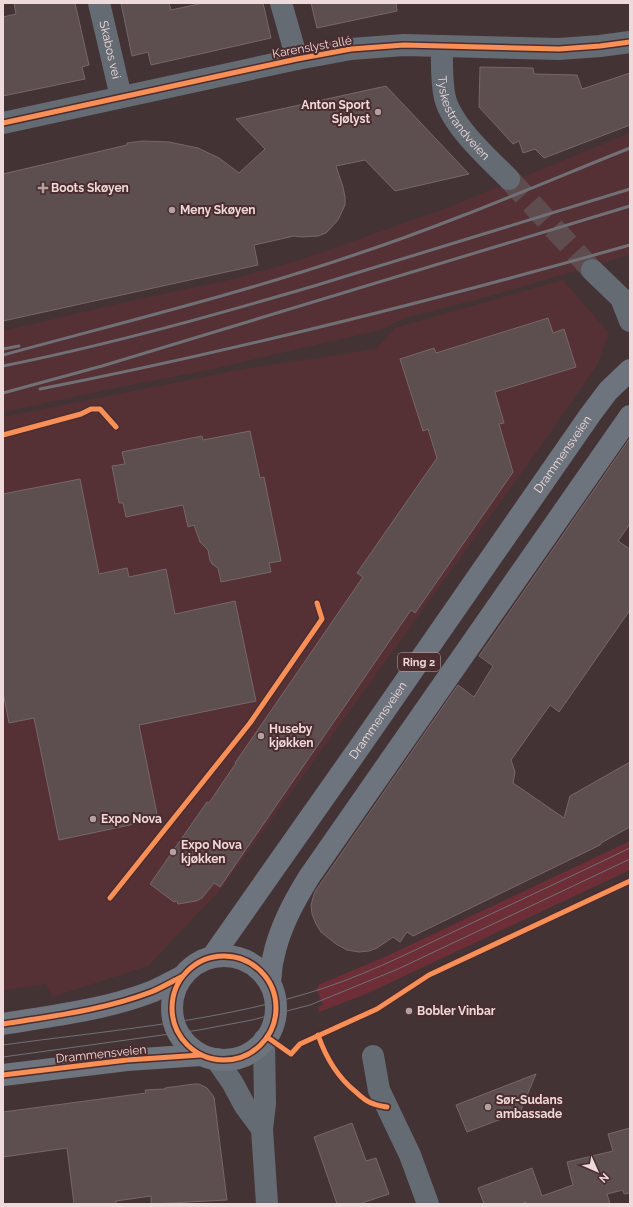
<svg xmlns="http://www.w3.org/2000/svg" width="633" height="1207" viewBox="0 0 633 1207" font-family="Raleway,sans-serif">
<rect width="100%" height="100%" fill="#443335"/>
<g fill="#553135">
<path d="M630,133V255L490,296L405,318L380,330L204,371L135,384L3,412V331L130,301L225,281L300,260L455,205Z"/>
<path d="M563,280L609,333L597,365L543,443L222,888L148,966L52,997L46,984L3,990V417L244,369L376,349L395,328Z"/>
</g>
<path fill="#6d2e38" d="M630,841V870L366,994L319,1012L318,1007L323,1005L316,988L319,987L318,985L387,956Z"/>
<g fill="#5d4e4f" stroke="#776769">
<path d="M14,3H75L89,65L82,67L85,79L3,96V17L16,14Z"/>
<path d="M121,3H169L171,10L203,3H263L271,38L151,65L148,52L132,56Z"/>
<path d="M311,3H396L397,11L317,28Z"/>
<path d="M480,67L533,68L534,74L577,75L582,89L630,73V125L544,158L535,149L523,153L519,141L513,144L479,107Z"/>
<path d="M386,86L469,174L395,191L365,160L336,166L343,187L345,197V205L338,220L326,233L318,236L302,237L294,236L254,245L258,265L3,321V174L127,145V143L143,141L169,142L198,148L219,158L239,173L265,149L236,119Z"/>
<path d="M548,318L553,333L564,329L576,367L495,392L504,423L499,424L513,472L415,613L411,610L220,887L214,883L202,898L196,901L178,904L177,901L174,902L150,884L207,802L209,803L236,763H235L363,577L357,573L437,458L428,429L423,431L400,359L434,348L436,353Z"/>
<path d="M250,431L260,478L264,477L281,561L269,563L271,572L221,582L218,568L212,564L210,560L208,550L200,542L194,525L188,527L183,505L126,517L123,503H119L112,466L125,464L122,452L202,436L203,440Z"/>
<path d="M630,438V524L618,541L630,549V610L559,712L550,705L511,760L515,772L513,783L564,818L570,796L630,762V827L601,843L600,845L413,936L407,932L400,942L393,937L377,948L369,951L359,952L347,950L336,944L321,932L316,924L312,914L311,905L314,894L316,890L458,685L474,697L493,666L479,656Z"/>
<path d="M80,479L99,574L127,568L129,577L166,569L175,614L235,601L256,701L139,725L158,819L59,840L34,718L9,723L3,692V494Z"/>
<path d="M536,1074L520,1112L467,1132L456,1105Z"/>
<path d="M194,1084H199L207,1088L214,1097L227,1200L151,1204V1196L116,1201V1204H74L67,1148L3,1157V1112L146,1093L145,1090L165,1089V1088Z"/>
<path d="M352,1123L366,1161L376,1158L389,1194L359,1204H337L314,1137Z"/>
<path d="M630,1128V1193L624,1194L623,1190L607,1194L610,1204H526V1202L521,1204H484L478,1188L532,1168L542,1196L573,1185L567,1162L613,1151L608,1134Z"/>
</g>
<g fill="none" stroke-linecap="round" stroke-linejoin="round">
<path stroke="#5e4c4e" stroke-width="22" stroke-dasharray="22 11" stroke-linecap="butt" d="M509,179L592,270"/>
<g stroke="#656b73" stroke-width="22">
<path id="s1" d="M99,3L121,97"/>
<path d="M281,3L297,59"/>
<path id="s2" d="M442,46C442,63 441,81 445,98C452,126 488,158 509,179"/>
<path d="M3,123L297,59L351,49L404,45L559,49L600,46L630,42"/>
<path d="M592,270L621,298L630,303"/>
<path d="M621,298L630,321"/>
<path d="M264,1040L265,1104L262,1129L267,1204"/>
<path d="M373,1056L379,1090L410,1155L428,1204"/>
<path d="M216,1059L232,1082L245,1106L262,1129"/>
</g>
<g stroke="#6e747d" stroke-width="22">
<circle cx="224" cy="1008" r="52"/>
<path id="s3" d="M212,957L361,745L590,415L608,391L630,370"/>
<path d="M270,983C271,975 271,966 273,959C279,929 293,903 309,877L630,416"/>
<path d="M3,1024C52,1016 104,1010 151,992C161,988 171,982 181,977"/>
<path d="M3,1075L127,1060L201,1055"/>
</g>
<g stroke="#717076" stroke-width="1">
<path d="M3,1045C104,1031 207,1023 305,994C357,979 407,954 455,931C514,903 572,876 630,848"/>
<path d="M3,1057L199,1030L252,1020L310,1005L398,969L630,859"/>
</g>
<g stroke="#717076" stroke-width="3">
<path d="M3,349L19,346"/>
<path d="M3,355C120,323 239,294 354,255C448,224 538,185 630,148"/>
<path d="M3,366C108,345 211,316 314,286C419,254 525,221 630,189"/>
<path d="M40,389C239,350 435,300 630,245"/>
<path d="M3,393L102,366L630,206"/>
</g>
<g stroke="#4b2c2f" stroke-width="8">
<g id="cycleway">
<path d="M3,123L297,59L351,49L404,45L559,49L600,46L630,42"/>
<path d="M3,435L81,414L91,409H100L116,427"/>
<path d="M110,898L250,723L322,619L317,603"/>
<circle cx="224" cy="1008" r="52"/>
<path d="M3,1024C52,1016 104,1010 151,992C161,988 171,982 181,977"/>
<path d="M318,1035C326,1058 337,1077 356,1092C361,1097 367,1102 374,1104C378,1106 383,1106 387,1107"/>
<path d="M267,1037L291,1054L300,1044L377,1009L429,975L630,881"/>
<path d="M3,1075L127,1060L201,1055"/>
</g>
</g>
<use href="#cycleway" stroke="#f78f57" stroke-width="5"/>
</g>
<g fill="#b3a0a1" stroke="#4b2c2f" stroke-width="1.5">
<circle cx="378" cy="112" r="4"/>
<path d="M41 182h4v4h4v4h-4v4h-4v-4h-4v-4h4z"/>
<circle cx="172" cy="210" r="4"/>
<circle cx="261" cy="736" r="4"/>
<circle cx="93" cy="819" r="4"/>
<circle cx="173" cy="852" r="4"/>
<circle cx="409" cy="1011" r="4"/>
<circle cx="488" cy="1107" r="4"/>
</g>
<g text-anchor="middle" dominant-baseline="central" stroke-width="4" stroke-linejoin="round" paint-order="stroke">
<rect fill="#4b2c2f" stroke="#bea6a7" stroke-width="1" x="398" y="653" width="42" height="18" rx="3"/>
<g font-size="11" font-weight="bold" fill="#efdadb">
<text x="419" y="662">Ring 2</text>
</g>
<g font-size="12" fill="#efdadb" stroke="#4b2c2f">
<text transform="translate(312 47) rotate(-10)">Karenslyst allé</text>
<text stroke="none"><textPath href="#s1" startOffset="48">Skabos vei</textPath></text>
<text stroke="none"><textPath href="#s2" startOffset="78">Tyskestrandveien</textPath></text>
<text stroke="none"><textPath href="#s3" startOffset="613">Drammensveien</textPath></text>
<text stroke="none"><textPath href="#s3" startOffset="289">Drammensveien</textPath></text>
<text transform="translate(101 1054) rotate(-6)">Drammensveien</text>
</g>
<g font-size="12" font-weight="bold" fill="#efdadb" stroke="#4b2c2f" text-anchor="start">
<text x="370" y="105" text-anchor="end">Anton Sport<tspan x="370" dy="14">Sjølyst</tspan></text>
<text x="51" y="188">Boots Skøyen</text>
<text x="180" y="210">Meny Skøyen</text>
<text x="269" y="729">Huseby<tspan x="269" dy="14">kjøkken</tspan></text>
<text x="101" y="819">Expo Nova</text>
<text x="181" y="845">Expo Nova<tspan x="181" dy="14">kjøkken</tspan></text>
<text x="417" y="1011">Bobler Vinbar</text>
<text x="496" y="1100">Sør-Sudans<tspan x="496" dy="14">ambassade</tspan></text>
</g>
</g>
<rect width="633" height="1207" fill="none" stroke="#efdadb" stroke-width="8"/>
<g transform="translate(597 1171) rotate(135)" stroke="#4b2c2f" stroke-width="3" paint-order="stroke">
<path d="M0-3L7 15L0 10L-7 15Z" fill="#efdadb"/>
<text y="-6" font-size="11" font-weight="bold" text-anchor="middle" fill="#efdadb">N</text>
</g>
</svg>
